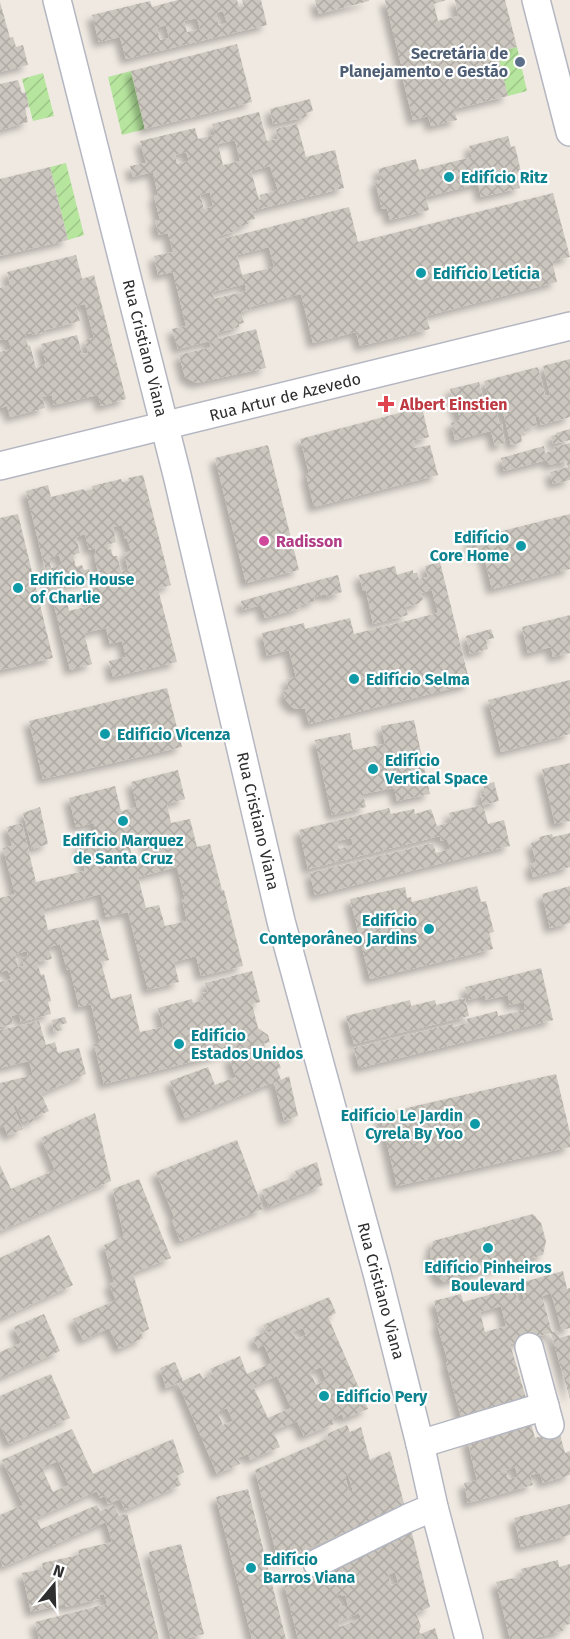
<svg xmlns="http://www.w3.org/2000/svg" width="570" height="1639" viewBox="0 0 570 1639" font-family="'Fira Sans',sans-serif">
<defs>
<pattern id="garden-furrows" width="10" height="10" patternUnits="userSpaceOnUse" patternTransform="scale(1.5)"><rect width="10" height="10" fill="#b6e59e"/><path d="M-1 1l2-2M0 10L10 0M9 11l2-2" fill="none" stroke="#9dc588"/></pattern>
<pattern id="building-cross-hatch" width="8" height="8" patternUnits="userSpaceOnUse" patternTransform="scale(1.5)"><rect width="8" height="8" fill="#cbc7bf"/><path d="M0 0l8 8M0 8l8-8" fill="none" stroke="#afaba4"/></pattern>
<filter id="shadow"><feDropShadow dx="-5.5" dy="5.5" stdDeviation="3" flood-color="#0004"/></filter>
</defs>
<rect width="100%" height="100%" fill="#efe9e1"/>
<g fill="url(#garden-furrows)">
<path d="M517,47L527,91L508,96L497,52Z"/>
<path d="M131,71L145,129L122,135L108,77Z"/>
<path d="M43,73L54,116L33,121L22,79Z"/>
<path d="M66,163L84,235L68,240L50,167Z"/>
</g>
<g fill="url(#building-cross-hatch)" fill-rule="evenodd" filter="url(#shadow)">
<path d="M178,0H237L239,7L244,6L242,0H261L267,25L126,59L120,37L99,42L92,15L150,1L152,7ZM223,11L227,23L219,25L216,13ZM197,18L200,29L187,32L184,21ZM166,25L169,38L160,40L157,28Z"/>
<path d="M315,0H369V1L319,14Z"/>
<path d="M385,0H446L434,4L438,21L458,16L455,0H505L517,47L497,52L508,96L454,109L457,120L431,126L428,116L413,120L402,76H404Z"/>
<path d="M0,2L10,38L13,37L16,47L23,45L28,65L0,72Z"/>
<path d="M237,44L252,102L145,129L131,71Z"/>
<path d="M18,80L22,93L26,92L29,107L25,108L28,122L0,130V84Z"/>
<path d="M310,99L313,111L306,113L307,117L273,124L270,109Z"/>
<path d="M259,112L267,141L278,139L276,129L297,124L306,157L335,150L344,188L252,211L255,219L247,221L248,224L236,228L237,231L217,236L218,240L349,207L358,242L553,193L570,257L552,261L557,282L426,316L430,329L360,346L356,332L313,343L301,294L250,307L251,309L241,312L244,323L239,324V327L217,333L218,339L256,329L266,368L196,383L185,377L179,355L211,347L210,341L178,349L172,329L186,326L173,272L158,275L154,256L173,252L168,233L159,235L155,221L160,220L154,196L158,195L153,172L133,177L130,166L146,163L140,141L195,128L198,139L215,135L212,124ZM235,140L240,161L223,165L218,144ZM186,152L189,161L177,164L175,155ZM270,166L278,190L260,195L261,200H259L251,171ZM210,192L213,206L204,209L200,195ZM269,247L274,267L242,275L237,255ZM245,284L246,291L214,299L212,292Z"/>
<path d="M508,136L511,147L515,146L521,172L517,173L520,188L481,197L478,184L426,197L429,210L390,220L387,208L382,209L375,181L381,180L378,169L416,159L419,170L472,157L469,146Z"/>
<path d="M50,167L68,240L0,256V179Z"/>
<path d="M76,255L82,279L94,275L126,399L101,406L98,395L54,405L52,395L42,397L45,408L10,417L7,406L0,408V352L11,349L8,339L0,340V288L10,285L7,272ZM85,304L94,338L85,340L88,353L82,354L77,335L41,344L46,364L36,368L30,345L28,346L25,334L32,333V335L46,332L45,330L80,321L76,306Z"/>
<path d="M570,359V417L541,425L539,416L535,417L537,425L523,429L525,435L521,436L522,442L511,445L503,412L497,413L499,424H502L503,428L502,429L505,443L495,446L491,431L455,440L451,423L460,420L458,411H456L450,389L479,382L485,406L490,404L484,381L538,367L545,396L550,395L543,366Z"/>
<path d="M422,407L429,437L414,441L415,448L430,445L438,475L314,507L306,474L309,473L300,439Z"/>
<path d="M570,429V440L553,444L551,436L556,435V433Z"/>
<path d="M570,443V480L553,484L550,472L568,467L566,461L549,465L547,460L504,471L501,458L544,446L545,453L555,450L554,447Z"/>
<path d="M268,445L299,570L246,583L215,458Z"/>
<path d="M143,475L171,585L158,589L177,662L113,677L109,661L126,657L122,641L110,644L106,628L84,633L92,664L70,670L26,491L48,485L51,497L84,489L85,491L93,489L92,486L121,479L122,482L129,481L128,478ZM122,525L125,539H127L131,551L124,553L128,569L121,571L117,556H113L111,549L109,550L107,545L116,542L113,527ZM85,534L89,550L95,548L96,553L94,554L101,586L85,590L89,606L69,611L63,586L92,579L89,569L84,570L82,565L76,567L73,555L80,553L76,537ZM59,555L62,565L51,568L49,558Z"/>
<path d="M18,514L53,658L0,670V518Z"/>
<path d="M570,514V569L492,589L483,553L473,555L470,539Z"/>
<path d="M440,562L470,684L309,724L305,709L293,708L285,699L284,691L289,689L287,679L296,677L289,650L267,656L262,633L304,623L305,629L350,618L354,634L438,613L432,590L421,593L423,600L420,601V603L405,607L408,615L373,624L366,591H363L359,575L395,566L397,575L413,570V573H417L419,579L428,577L425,566Z"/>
<path d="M338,575L342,592L326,597V594L314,597L315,601L300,605L301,608L265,618L261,605L243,610L241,601Z"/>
<path d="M570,615V653L553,657L551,647L528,653L522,627Z"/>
<path d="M491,629L494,638L486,640L488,649L470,654L466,636Z"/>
<path d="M570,680V734L501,752L488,700Z"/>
<path d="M167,688L182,747L43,779L29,721Z"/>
<path d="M414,720L430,794L397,801L394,788L363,794L366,807L332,815L315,740L350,733L353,750L385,744L381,726Z"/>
<path d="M570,763V821L555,824L542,769Z"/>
<path d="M178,770L185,799L167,804L171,823L190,819L197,847L210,844L222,890H224L243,966L201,976L196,956L174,962L179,982L148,990L128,912L106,917L101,894L43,909L48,930L98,919L109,960L101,962L111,999L131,994L140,1032L163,1027L158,1008L192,999L193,1003L204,1000L202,993L208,992L205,983L252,971L260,1002L252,1004L258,1028L268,1035L270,1042L104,1084L94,1044L100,1043L91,1004L79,1007L70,969L67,970L60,944L49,947L52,959L37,962L41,975L44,974L51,1001L48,1002L51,1014L21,1022L19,1014L11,1016L13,1024L0,1027V982L11,979L8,970L0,972V898L15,894L3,848L12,846L7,827L22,823L36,882L85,871L79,844L98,840L94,823L76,827L69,798L115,786L121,811L137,807L131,782ZM144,835L149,857L133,861L128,839ZM177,867L185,899H182L187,921L165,926L159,905L146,908L138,877ZM27,951L28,956L22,958L24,966L18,967L15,954Z"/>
<path d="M494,782L499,801L483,805L480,794L485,793L483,785Z"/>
<path d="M483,805L488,824L504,820L510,846L315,895L310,873L433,843L436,853L450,849L447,839L441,841L440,836L308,869L299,830L389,808L391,814L414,809L415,814L431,809L437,826L451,822L449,813ZM351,838L353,845L339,849L337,841Z"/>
<path d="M40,807L48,844L32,849L23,813Z"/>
<path d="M570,833V867L533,877L530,864L536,862L531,843L540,840L539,837L552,834L553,837Z"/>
<path d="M477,886L481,902L486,901L494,932L489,933L493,949L370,979L350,899L405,887L407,898L411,897L412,902Z"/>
<path d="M570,886V923L550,928L542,894Z"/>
<path d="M541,968L553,1020L359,1068L354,1048L453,1024V1027L468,1023L467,1019L497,1011L498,1016L525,1010L524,1002L510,1005L508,995L486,1000L485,995L469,1000L465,987Z"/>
<path d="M465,998L469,1016L354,1044L346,1016L410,1000L411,1006L435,1000L436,1005Z"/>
<path d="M65,1017L67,1023L60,1025L62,1030L54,1032L52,1020Z"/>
<path d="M39,1021L46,1045L55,1042L58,1053L79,1048L86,1074L41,1094L49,1111L33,1118L34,1121L29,1123L28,1119L23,1122L16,1105L13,1106L23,1129L8,1136L4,1126L0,1128V1083L33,1075L29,1061L0,1068V1030Z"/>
<path d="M264,1044L266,1051L273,1048L281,1068L277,1069L281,1080L289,1076L298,1116L284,1121L274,1082L185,1118L170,1081L208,1067L215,1085L236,1077L229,1058Z"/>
<path d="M556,1074L570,1133V1147L397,1186L380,1114Z"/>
<path d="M95,1113L111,1181L0,1231V1165L11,1189L55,1170L41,1138Z"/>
<path d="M237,1140L263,1209L180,1241L172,1220L175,1219L156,1172Z"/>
<path d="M317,1162L323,1185L269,1207L262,1190L297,1176L295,1171Z"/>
<path d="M139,1179L171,1258L133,1273L149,1329L141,1333L143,1338L119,1349L109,1328L83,1340L73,1319L116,1300L109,1284L114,1282L104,1245L124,1236L113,1189Z"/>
<path d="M533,1214L541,1223L546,1241L543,1255L443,1282L436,1275L430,1255L433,1241Z"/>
<path d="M49,1235L73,1285L0,1319V1258Z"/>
<path d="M563,1271L567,1289L570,1288V1328L562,1330L551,1293L542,1296L552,1332L557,1331L559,1338L570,1335V1399L551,1333L510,1344L526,1398L500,1405L502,1410L462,1421L446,1363L448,1362L437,1324L440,1323L434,1301L461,1294L463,1302L514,1288L518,1302L524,1300L520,1283ZM501,1306L506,1326L485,1332L480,1312Z"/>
<path d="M329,1297L336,1313L328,1317L368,1409L344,1419L342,1414L332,1419L334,1424L304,1436L297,1421L273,1431L280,1447L250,1460L248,1454L237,1458L240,1464L217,1474L178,1383L166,1388L160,1368L175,1362L183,1381L200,1373L203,1379L213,1374L210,1369L240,1356L247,1374L272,1363L264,1345L258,1348L253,1338L267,1331L268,1333L272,1331L270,1327L265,1330L263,1325ZM303,1328L306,1335L296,1339L293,1332ZM321,1367L326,1380L316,1385L310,1372ZM277,1376L291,1408L268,1418L253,1386ZM227,1408L233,1421L223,1425L217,1412Z"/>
<path d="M44,1314L60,1351L0,1378V1352L21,1343L14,1327Z"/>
<path d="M51,1374L70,1418L9,1444L0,1425V1396Z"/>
<path d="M530,1420L535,1438L559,1431L565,1453L570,1451V1475L543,1483L540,1473L530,1475L533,1485L468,1503L464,1483L477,1480L467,1439ZM515,1467L518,1477L508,1479L506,1471L487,1477Z"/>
<path d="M347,1425L350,1432L361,1427L370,1460L390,1451L405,1507L278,1561L255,1470L329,1438L327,1434ZM348,1475L353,1491L349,1492L345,1476Z"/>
<path d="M72,1429L93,1474L173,1439L184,1472L177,1476L181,1485L125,1510L120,1499L108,1504L105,1496L100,1498L97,1491L36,1518L41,1529L97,1505L100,1511L114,1505L119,1516L127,1513L159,1639H39L35,1622L107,1604L104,1594L99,1595L100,1599L65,1607V1604L31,1612L22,1573L43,1569L42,1563L79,1555L78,1550L112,1542L106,1522L3,1567L0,1557V1515L23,1505L2,1460ZM58,1461L69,1485L53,1492L42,1468Z"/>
<path d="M248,1489L286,1639H252L216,1497Z"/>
<path d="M570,1504V1535L521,1547L514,1518Z"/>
<path d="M411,1529L430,1607L416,1613L421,1626L419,1632L421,1634L435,1628L438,1639H298L284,1583ZM395,1572L398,1583L391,1585L388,1575ZM341,1594V1596L345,1595L348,1606L341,1607L337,1595ZM359,1613L361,1618L340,1627L338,1622Z"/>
<path d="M181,1544L204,1634L184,1639H171L149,1552Z"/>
<path d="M558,1560L559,1567L570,1564V1624L562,1626L563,1631L531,1639H510L496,1582L523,1576L521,1569Z"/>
</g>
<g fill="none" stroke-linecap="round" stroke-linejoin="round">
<g stroke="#b4b7c1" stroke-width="30">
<g id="minor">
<path d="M57,0L177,475L281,921L377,1273L420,1444L434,1507L469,1639"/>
<path d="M536,0L570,132"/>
<path d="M0,466L570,326"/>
<path d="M529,1347L550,1425"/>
<path d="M420,1444L545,1406"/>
<path d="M317,1563L408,1518L434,1507"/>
</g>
</g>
<use href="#minor" stroke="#fff" stroke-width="27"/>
</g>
<circle fill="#5c6f8a" stroke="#fff" stroke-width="2" cx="520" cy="62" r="6"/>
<g fill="#0f9aa8" stroke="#fff" stroke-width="2">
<circle cx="449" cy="177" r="6"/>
<circle cx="421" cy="273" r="6"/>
<circle cx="521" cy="546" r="6"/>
<circle cx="18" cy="588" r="6"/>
<circle cx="354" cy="679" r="6"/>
<circle cx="105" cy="734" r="6"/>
<circle cx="373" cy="769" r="6"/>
<circle cx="123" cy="821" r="6"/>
<circle cx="429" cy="929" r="6"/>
<circle cx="179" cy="1044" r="6"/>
<circle cx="475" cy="1124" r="6"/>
<circle cx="488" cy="1248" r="6"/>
<circle cx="324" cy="1396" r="6"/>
<circle cx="251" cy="1568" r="6"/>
</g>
<path fill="#e0444e" stroke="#fff" stroke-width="2" d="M383 395h6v6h6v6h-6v6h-6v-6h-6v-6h6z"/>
<circle fill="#d1479c" stroke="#fff" stroke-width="2" cx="264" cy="541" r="6"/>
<g text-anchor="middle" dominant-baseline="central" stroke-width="4.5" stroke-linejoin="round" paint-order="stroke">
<g font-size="16" font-weight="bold" fill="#4e5e75" stroke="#fff" text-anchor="end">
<text x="508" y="53">Secretária de<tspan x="508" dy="18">Planejamento e Gestão</tspan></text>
</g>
<g font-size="16" font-weight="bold" fill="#0d838f" stroke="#fff" text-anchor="start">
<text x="461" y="177">Edifício Ritz</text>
<text x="433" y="273">Edifício Letícia</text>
<text x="509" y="537" text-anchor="end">Edifício<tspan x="509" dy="18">Core Home</tspan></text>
<text x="30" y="579">Edifício House<tspan x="30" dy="18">of Charlie</tspan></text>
<text x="366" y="679">Edifício Selma</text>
<text x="117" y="734">Edifício Vicenza</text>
<text x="385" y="760">Edifício<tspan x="385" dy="18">Vertical Space</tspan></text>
<text x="123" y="840" text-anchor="middle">Edifício Marquez<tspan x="123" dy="18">de Santa Cruz</tspan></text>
<text x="417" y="920" text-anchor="end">Edifício<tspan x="417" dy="18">Conteporâneo Jardins</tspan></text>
<text x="191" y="1035">Edifício<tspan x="191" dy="18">Estados Unidos</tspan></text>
<text x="463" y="1115" text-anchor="end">Edifício Le Jardin<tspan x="463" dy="18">Cyrela By Yoo</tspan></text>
<text x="488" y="1267" text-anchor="middle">Edifício Pinheiros<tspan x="488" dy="18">Boulevard</tspan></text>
<text x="336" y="1396">Edifício Pery</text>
<text x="263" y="1559">Edifício<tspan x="263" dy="18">Barros Viana</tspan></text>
</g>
<g font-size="16" fill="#2e2e2e" stroke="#fff">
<text transform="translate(145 348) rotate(76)">Rua Cristiano Viana</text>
<text transform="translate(285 397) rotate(-14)">Rua Artur de Azevedo</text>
<text transform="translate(258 821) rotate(77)">Rua Cristiano Viana</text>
<text transform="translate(381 1291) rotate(75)">Rua Cristiano Viana</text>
</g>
<g font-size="16" font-weight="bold" fill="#be3a42" stroke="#fff" text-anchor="start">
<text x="400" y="404">Albert Einstien</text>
</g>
<g font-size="16" font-weight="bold" fill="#b23c85" stroke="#fff" text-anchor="start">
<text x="276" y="541">Radisson</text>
</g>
</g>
<g transform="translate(54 1585) rotate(19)" stroke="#ffffff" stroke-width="4.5" paint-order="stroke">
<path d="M0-4.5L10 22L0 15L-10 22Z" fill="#2e2e2e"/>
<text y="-9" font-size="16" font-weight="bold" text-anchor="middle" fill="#2e2e2e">N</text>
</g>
</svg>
